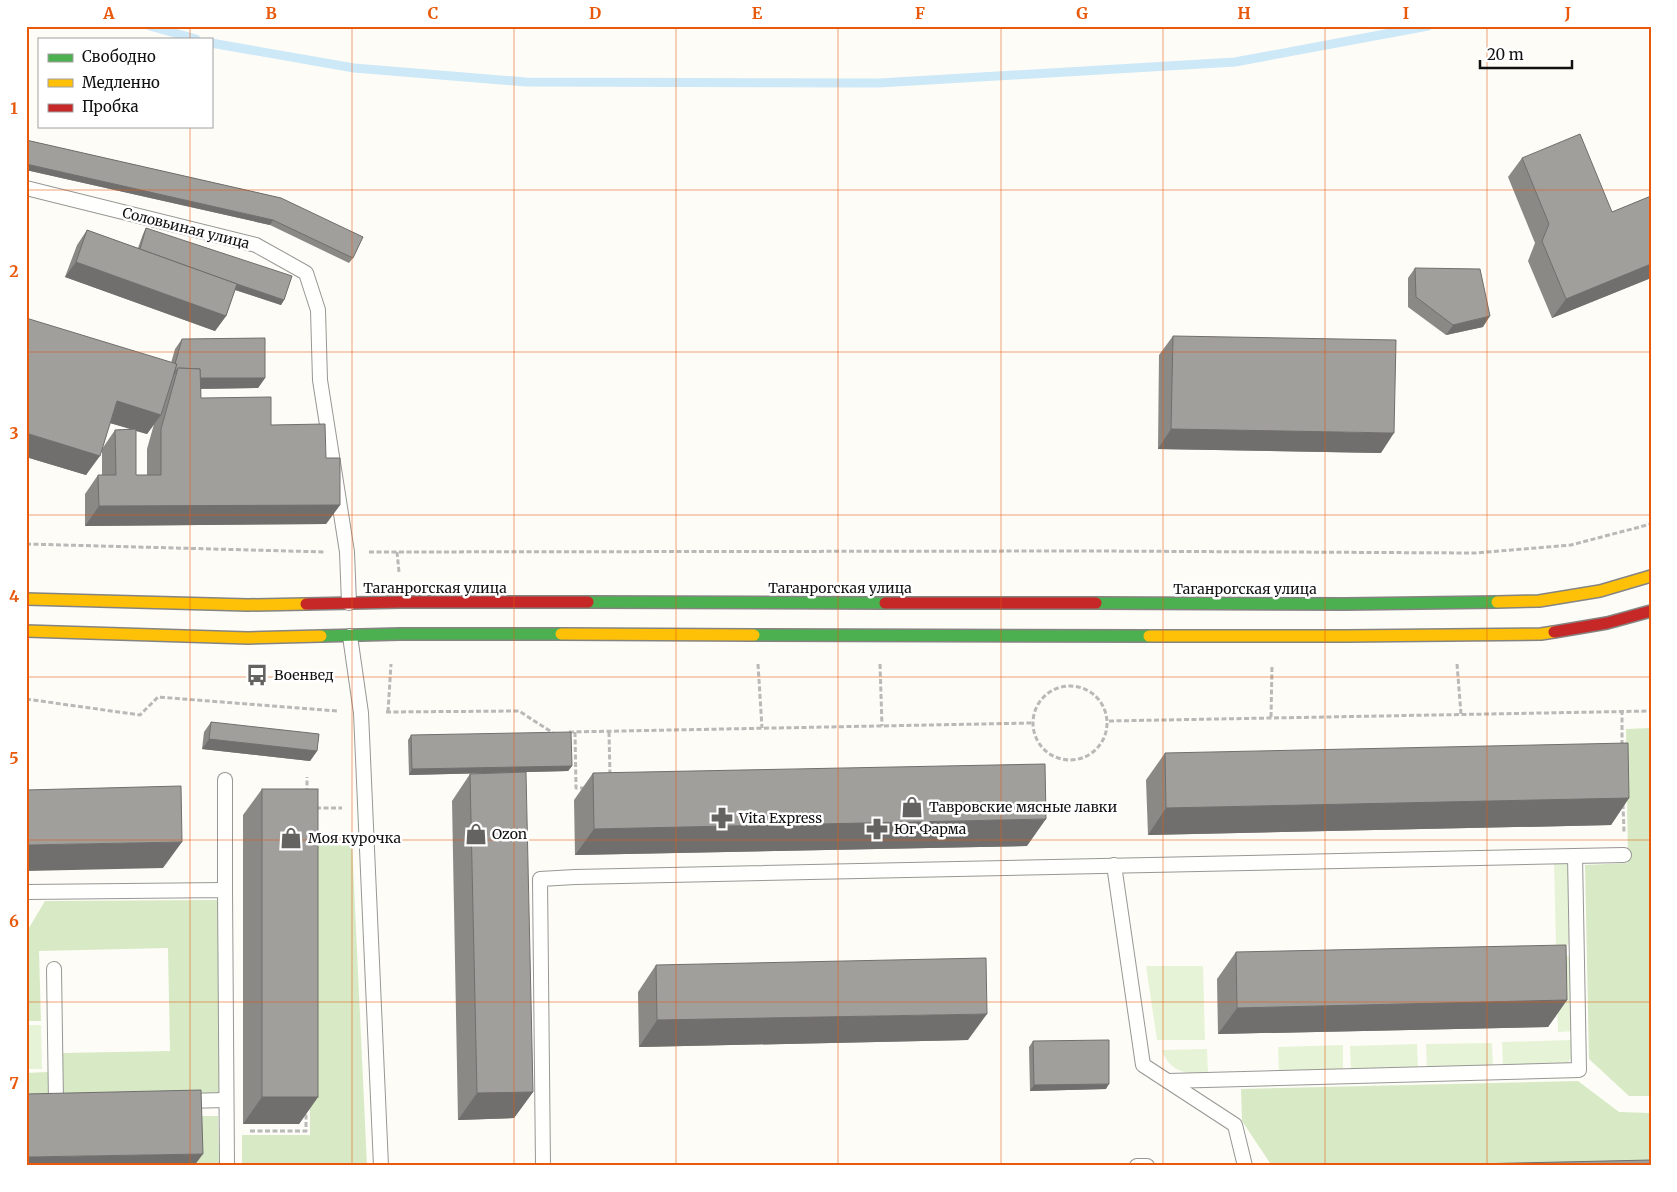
<svg xmlns="http://www.w3.org/2000/svg" width="1677" height="1192" viewBox="0 0 1677 1192" font-family="Merriweather,serif">
<rect width="100%" height="100%" fill="#fdfcf7"/>
<g fill="#e7f3d7">
<path d="M1554,862H1572L1574,945H1556Z"/>
<path d="M1556,956H1574L1576,1031L1558,1032Z"/>
<path d="M1146,966H1203L1205,1040H1157Z"/>
<path d="M26,1025H41L42,1069H26Z"/>
<path d="M1573,1040V1055L1568,1063L1558,1067L1503,1068L1502,1042Z"/>
<path d="M1492,1043L1493,1068L1427,1069L1426,1044Z"/>
<path d="M1417,1044L1418,1069L1351,1071L1350,1046Z"/>
<path d="M1343,1045V1071L1279,1072L1278,1047Z"/>
<path d="M1207,1049L1208,1074C1187,1074 1170,1073 1162,1050Z"/>
</g>
<g fill="#d8eac5">
<path d="M1651,728V1096H1629L1589,1059L1585,865L1628,863L1626,729Z"/>
<path d="M310,843H352L367,1166H242V1135H310Z"/>
<path d="M218,900L220,1094L63,1097L62,1053L170,1051L168,948L39,951L41,1021H26V933L45,901Z"/>
<path d="M48,1072V1098H26V1073Z"/>
<path d="M1578,1081L1619,1112L1651,1113V1166H1272L1242,1121L1241,1089Z"/>
<path d="M188,1116H218L219,1166H189Z"/>
</g>
<g fill="none" stroke-linecap="round" stroke-linejoin="round">
<g stroke="#cde8f7" stroke-width="9">
<path d="M150,26L196,39"/>
<path d="M211,43L354,68L526,82L879,83L1235,62L1428,26"/>
</g>
<g stroke="#979795" stroke-width="16">
<g id="lane">
<path d="M26,188L256,245L306,273L318,310L320,380L347,552L349,603"/>
<path d="M350,636L361,713L381,1166"/>
<path d="M225,780V890"/>
<path d="M1114,865L1143,1065L1235,1125L1245,1166"/>
<path d="M26,892L225,890L227,1166"/>
<path d="M54,969L56,1103"/>
<path d="M1168,1081L1579,1070L1575,856"/>
<path d="M185,1101L226,1100"/>
<path d="M543,1166L540,879L575,877L1624,855"/>
<path d="M1137,1166H1147"/>
</g>
</g>
<g stroke="#858482" stroke-width="14">
<g id="fast">
<path d="M588,602L885,603"/>
<path d="M1096,603L1345,604L1497,602"/>
<path d="M754,635L1149,636"/>
<path d="M321,636L400,634H561"/>
</g>
</g>
<g stroke="#858482" stroke-width="14">
<g id="slow">
<path d="M26,599L248,605L306,604"/>
<path d="M1497,602L1539,601L1600,591L1651,576"/>
<path d="M26,631L248,638L321,636"/>
<path d="M561,634L754,635"/>
<path d="M1149,636H1346L1541,634L1554,632"/>
</g>
</g>
<g stroke="#858482" stroke-width="14">
<g id="jam">
<path d="M885,603H1096"/>
<path d="M306,604L401,602H588"/>
<path d="M1554,632L1607,623L1651,611"/>
</g>
</g>
<g stroke="#b9b9b8" stroke-width="3" stroke-dasharray="5 2.5" stroke-linecap="butt">
<path d="M26,544L326,552"/>
<path d="M369,552L1094,551L1475,553L1571,545L1651,524"/>
<path d="M397,552L399,572"/>
<path d="M758,664L762,728"/>
<path d="M880,664L882,726"/>
<path d="M1457,664L1461,714"/>
<circle cx="1070" cy="723" r="37"/>
<path d="M26,699L140,715L158,697L337,711"/>
<path d="M1622,710V747"/>
<path d="M386,712L519,711L553,733"/>
<path d="M388,712L391,664"/>
<path d="M1271,717L1272,666"/>
<path d="M1109,721L1651,711"/>
<path d="M569,732L1032,723"/>
<path d="M575,732L576,788H586"/>
<path d="M609,732L610,776"/>
<path d="M307,793V777"/>
<path d="M1623,804L1624,832"/>
<path d="M316,808H342"/>
<path d="M315,837H344"/>
<path d="M250,1131H306V1109"/>
</g>
<use href="#lane" stroke="#fffffe" stroke-width="14"/>
<use href="#fast" stroke="#4caf50" stroke-width="11"/>
<use href="#slow" stroke="#ffc107" stroke-width="11"/>
<use href="#jam" stroke="#c62828" stroke-width="11"/>
</g>
<g fill="#8a8986" fill-rule="evenodd">
<path d="M26,140L281,198L353,258L349,263L270,225L26,170Z"/>
<path d="M1522,158L1612,212L1651,196V278L1552,318L1528,261L1535,243L1508,177Z"/>
<path d="M146,228L284,300L281,305L235,290L226,316L215,331L65,277L77,245L87,230L138,248L143,234Z"/>
<path d="M1415,268L1483,327L1446,335L1408,307V278Z"/>
<path d="M1173,336L1381,453L1158,449L1159,355Z"/>
<path d="M182,339L265,378L258,388L201,389V398L271,425L326,458L340,505L326,524L85,526V494L98,475H102V449L86,475L26,457L171,363L175,349ZM110,423L132,429L115,430L102,449ZM154,424L147,449V475H136V431L147,434Z"/>
<path d="M211,722L317,751L310,761L202,749L204,732Z"/>
<path d="M411,735L572,766L568,771L409,775L408,740Z"/>
<path d="M1165,753L1629,798L1611,825L1148,835L1146,780Z"/>
<path d="M593,773L1027,846L575,855L574,800Z"/>
<path d="M470,774L533,1092L514,1118L458,1120L452,801Z"/>
<path d="M262,789L318,1097L299,1124H243V815Z"/>
<path d="M1236,952L1567,1000L1548,1027L1218,1034L1217,979Z"/>
<path d="M656,965L968,1040L639,1047L638,992Z"/>
<path d="M1033,1041L1106,1089L1030,1091L1029,1047Z"/>
</g>
<g fill="#716f6d">
<path d="M26,164L273,220L270,225L26,170Z"/>
<path d="M139,252L284,300L281,305L135,257Z"/>
<path d="M76,262L226,316L215,331L65,277Z"/>
<path d="M1651,264V278L1552,318L1566,299Z"/>
<path d="M1490,316L1483,327L1446,335L1453,325Z"/>
<path d="M175,377L265,378L258,388L187,389Z"/>
<path d="M117,401L161,415L147,434L103,421Z"/>
<path d="M1171,429L1394,433L1381,453L1158,449Z"/>
<path d="M26,433L100,456L86,475L26,457Z"/>
<path d="M340,505L326,524L85,526L99,506Z"/>
<path d="M209,739L317,751L310,761L202,749Z"/>
<path d="M572,766L568,771L409,775L412,769Z"/>
<path d="M1629,798L1611,825L1148,835L1166,808Z"/>
<path d="M1046,819L1027,846L575,855L594,829Z"/>
<path d="M182,842L163,868L26,871V845Z"/>
<path d="M1567,1000L1548,1027L1218,1034L1237,1008Z"/>
<path d="M987,1014L968,1040L639,1047L657,1020Z"/>
<path d="M1109,1084L1106,1089L1030,1091L1034,1085Z"/>
<path d="M533,1092L514,1118L458,1120L477,1093Z"/>
<path d="M262,1097H318L299,1124H243Z"/>
<path d="M203,1154L194,1166H26V1157Z"/>
</g>
<g fill="#a19f9c" stroke="#716f6d">
<path d="M1580,134L1612,212L1651,196V264L1566,299L1542,241L1549,224L1522,158Z"/>
<path d="M26,140L281,198L363,237L353,258L273,220L26,164Z"/>
<path d="M146,228L292,276L284,300L237,284L140,249Z"/>
<path d="M87,230L237,284L226,316L76,262Z"/>
<path d="M1415,268L1480,269L1490,316L1453,325L1416,297Z"/>
<path d="M26,318L177,364L161,415L117,401L100,456L26,433Z"/>
<path d="M1173,336L1396,340L1394,433L1171,429Z"/>
<path d="M265,338V378H200V369L178,368L174,374L177,364H175L182,339Z"/>
<path d="M178,368L200,369L201,398L271,397V425L325,424L326,458H340V505L99,506L98,475H116L115,430L136,429V475H161V429Z"/>
<path d="M211,722L319,734L317,751L209,739Z"/>
<path d="M571,732L572,766L412,769L411,735Z"/>
<path d="M1628,743L1629,798L1166,808L1165,753Z"/>
<path d="M1045,764L1046,819L594,829L593,773Z"/>
<path d="M526,772L533,1092L477,1093L470,774Z"/>
<path d="M181,786L182,842L26,845V790Z"/>
<rect x="262" y="789" width="56" height="308"/>
<path d="M1566,945L1567,1000L1237,1008L1236,952Z"/>
<path d="M986,958L987,1014L657,1020L656,965Z"/>
<path d="M1109,1040V1084L1034,1085L1033,1041Z"/>
<path d="M201,1090L203,1154L26,1157V1094Z"/>
<path d="M1651,1160V1166H1383Z"/>
</g>
<path fill="none" stroke="#e8590c" stroke-width="1" stroke-opacity="0.55" d="M190,26V39M352,26V1166M514,26V1166M676,26V1166M838,26V1166M1001,26V1166M1163,26V1166M1325,26V1166M1487,26V1166M190,126V1166M26,190H1651M26,352H1651M26,515H1651M26,677H1651M26,840H1651M26,1002H1651"/>
<defs>
<g id="bus-bare" transform="scale(1.725)"><path d="M-5-6H5V4H4V6H2V4H-2V6H-4V4H-5ZM-3.5-4V0h7V-4ZM-3.5 1.2v1.5H-2V1.2ZM2 1.2v1.5H3.5V1.2Z" fill="#646362" stroke="#fff" stroke-width="2.5" paint-order="stroke"/></g>
<g id="shop-bare" transform="scale(1.725)"><path d="M-5-2.5h2.3a2.7 3.5 0 0 1 5.4 0H5L5.5 6h-11ZM-1.5-2.5h3a1.5 2.3 0 0 0-3 0Z" fill="#646362" stroke="#fff" stroke-width="2.5" paint-order="stroke"/></g>
<g id="pharmacy-bare" transform="scale(1.725)"><path d="M-2-6h4v4h4v4h-4v4h-4v-4h-4v-4h4Z" fill="#646362" stroke="#fff" stroke-width="2.5" paint-order="stroke"/></g>
</defs>
<g fill-rule="evenodd">
<use href="#bus-bare" x="257" y="675"/>
<use href="#shop-bare" x="912" y="807"/>
<use href="#pharmacy-bare" x="722" y="818"/>
<use href="#pharmacy-bare" x="877" y="829"/>
<use href="#shop-bare" x="476" y="834"/>
<use href="#shop-bare" x="291" y="838"/>
</g>
<g text-anchor="middle" dominant-baseline="central" stroke-width="5" stroke-linejoin="round" paint-order="stroke">
<g font-size="14" fill="#111" stroke="#fff">
<text transform="translate(186 228) rotate(14)">Соловьиная улица</text>
<text x="435" y="588">Таганрогская улица</text>
<text x="840" y="588">Таганрогская улица</text>
<text x="1245" y="589">Таганрогская улица</text>
</g>
<g font-size="14" fill="#111" stroke="#fff" text-anchor="start">
<text x="274" y="675">Военвед</text>
<text x="929" y="807">Тавровские мясные лавки</text>
<text x="739" y="818">Vita Express</text>
<text x="894" y="829">Юг Фарма</text>
<text x="492" y="834">Ozon</text>
<text x="308" y="838">Моя курочка</text>
</g>
</g>
<rect width="1677" height="1192" fill="none" stroke="#ffffff" stroke-width="55"/>
<rect x="38" y="38" width="175" height="90" fill="#ffffff" stroke="#a0a0a0"/>
<rect x="48" y="54" width="25" height="8" fill="#4caf50" stroke="#a0a0a0"/>
<text x="82" y="62" font-size="15" fill="#111111">Свободно</text>
<rect x="48" y="79" width="25" height="8" fill="#ffc107" stroke="#a0a0a0"/>
<text x="82" y="88" font-size="15" fill="#111111">Медленно</text>
<rect x="48" y="104" width="25" height="8" fill="#c62828" stroke="#a0a0a0"/>
<text x="82" y="112" font-size="15" fill="#111111">Пробка</text>
<path d="M1480 60v8h92v-8" fill="none" stroke="#111111" stroke-width="2.5"/>
<text x="1487" y="60" font-size="15" fill="#111111" stroke="#ffffff" stroke-width="4" paint-order="stroke">20 m</text>
<rect x="28" y="28" width="1622" height="1136" fill="none" stroke="#e8590c" stroke-width="2"/>
<g font-size="16" text-anchor="middle" font-weight="bold" fill="#e8590c">
<text x="109" y="19">A</text>
<text x="271" y="19">B</text>
<text x="433" y="19">C</text>
<text x="595" y="19">D</text>
<text x="757" y="19">E</text>
<text x="920" y="19">F</text>
<text x="1082" y="19">G</text>
<text x="1244" y="19">H</text>
<text x="1406" y="19">I</text>
<text x="1568" y="19">J</text>
<text x="14" y="114">1</text>
<text x="14" y="277">2</text>
<text x="14" y="439">3</text>
<text x="14" y="602">4</text>
<text x="14" y="764">5</text>
<text x="14" y="927">6</text>
<text x="14" y="1089">7</text>
</g>
</svg>
